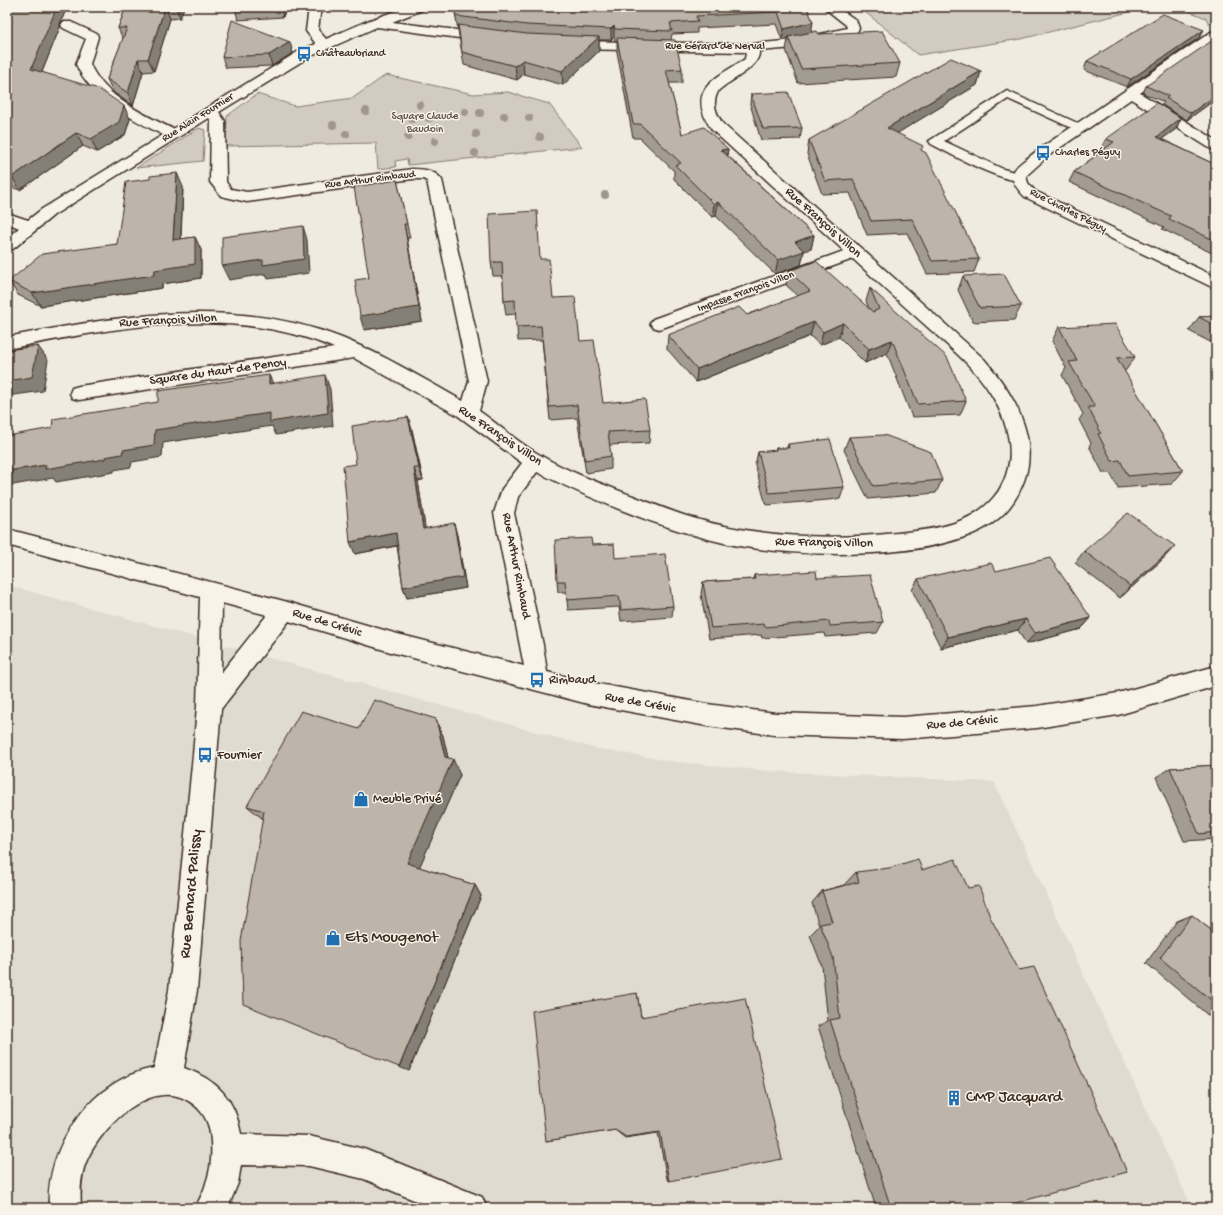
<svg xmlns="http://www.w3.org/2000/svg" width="1223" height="1215" viewBox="0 0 1223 1215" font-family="'Gochi Hand',sans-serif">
<rect width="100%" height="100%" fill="#efebe0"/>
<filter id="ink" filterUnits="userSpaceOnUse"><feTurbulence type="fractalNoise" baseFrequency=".025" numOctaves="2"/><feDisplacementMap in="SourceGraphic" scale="8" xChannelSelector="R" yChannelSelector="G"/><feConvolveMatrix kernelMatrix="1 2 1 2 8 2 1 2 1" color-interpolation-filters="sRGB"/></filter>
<g filter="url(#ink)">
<path fill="#e0dbd0" d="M7,585L594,748L669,761L769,771L994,782L1192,1208H7Z"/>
<g fill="#d1cbc0" stroke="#867a6f">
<path d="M859,7H1149L1021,39L918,55Z"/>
<path d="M1178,7H1216V19L1209,24L1206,18Z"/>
<path d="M386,75L473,94L508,92L549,104L582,147L408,165L407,159L395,161L396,167L378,169L376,143L226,146L227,116L257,94L295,106L353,98Z"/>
<path d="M199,128L205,130L203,161L136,168Z"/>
</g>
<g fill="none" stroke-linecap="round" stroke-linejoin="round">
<g stroke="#3b2a1e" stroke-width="3">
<path id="service" d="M1007,91L1084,126L1086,128L1084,130H1076L1008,99L944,141L1003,169L1022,174L1024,177L1022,180C1004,184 949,153 931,144L929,141Z"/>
</g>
<g stroke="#3b2a1e" stroke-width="3">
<g id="minor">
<path d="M309,7H321L318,30L326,39L370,20L407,7H424L422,10L392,22L489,34L495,38L489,42L377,27L309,57L219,112L225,121L226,182L231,189L247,192L412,169C423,169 435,170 442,180L487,381L479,411C498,424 515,440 535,452C565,471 600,483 633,496C653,504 673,512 693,518C760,538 830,540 898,533C926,530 957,527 980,510C995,499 1004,486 1008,468C1014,444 1004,415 991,394C976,369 954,351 933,332C906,308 880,284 853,259L665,327L659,329L653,327L650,323L653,319L844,251L712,130C685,90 714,79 745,59L746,52L569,49L563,45L569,41L752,44L794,40L847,28L846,25L823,7H837L856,20L859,28L856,34L794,48L759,51C761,67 730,80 719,90C711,103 716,113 723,124L984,359C1014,394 1043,442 1021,488C1015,502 1006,513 994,522C937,563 790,558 724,543C660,528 595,501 537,472L518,497L514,513L543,645L547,672L588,682L707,704L775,713L903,717L1037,706L1118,693L1216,666V686L1118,715L1037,728L903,739L775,735L707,726L588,704L394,653L289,621L221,709L197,990L184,1068C217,1080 235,1098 241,1134L309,1136L364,1149L482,1197L487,1208H433L364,1179L309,1166L241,1165L238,1183L228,1208H195C199,1200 204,1192 206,1183C211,1170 212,1155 211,1141C210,1126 206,1114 193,1104C154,1073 102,1126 87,1160C80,1175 80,1192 81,1208H49C45,1146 92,1079 154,1068L169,990L193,755L197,706L200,597L7,545V529L284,601L394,633L524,666L494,513L502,489L522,463L457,415L354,358L79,400L72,398L70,393L72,388L79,386L334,348C231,304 112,328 7,349V337C117,316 234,295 342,338C384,355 424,379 463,401L469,381L427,181L423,179H412L247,202L221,196L210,182L211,121L209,118L54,215L13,249L7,250V237L19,228L7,223V213L28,220L42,209L163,135C131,118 91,99 76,64L86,39L63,28L61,25L63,22H71L97,34L98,37L90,64C103,96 143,114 173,129L299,51L316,44L306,31ZM222,603L267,615L221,673Z"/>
<path d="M1216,31V41L1140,93L1216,140V150L1211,149L1131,99L1048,156L1026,176L1028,183L1035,191L1216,277V289L1025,197C1000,172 1017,167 1038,150L1211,32Z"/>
</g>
</g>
<use href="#service" fill="#f7f3e8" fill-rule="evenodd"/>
<use href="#minor" fill="#f7f3e8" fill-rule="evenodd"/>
</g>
<g fill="#a0978b">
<circle cx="420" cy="105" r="4"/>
<circle cx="366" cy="111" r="4"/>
<circle cx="465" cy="112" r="4"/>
<circle cx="480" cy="113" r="4"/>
<circle cx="504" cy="116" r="4"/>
<circle cx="429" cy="118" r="4"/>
<circle cx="529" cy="118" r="4"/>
<circle cx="412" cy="119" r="4"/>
<circle cx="333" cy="125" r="4"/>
<circle cx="346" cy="134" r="4"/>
<circle cx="476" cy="134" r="4"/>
<circle cx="408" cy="137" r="4"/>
<circle cx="540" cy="137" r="4"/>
<circle cx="435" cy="141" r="4"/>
<circle cx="475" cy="153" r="4"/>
<circle cx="605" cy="195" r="4"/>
</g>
<g fill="#a39c92" stroke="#3b2a1e">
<path d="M7,7H67L60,24V27L42,72L130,119L125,135L97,152L83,146L20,190L7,186Z"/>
<path d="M126,7H184L180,18L170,19L154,71L143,72L133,106L113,92L107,79L123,39L118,28Z"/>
<path d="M235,7H286L283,17L238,20L235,8Z"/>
<path d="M454,7H807L811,33L819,34L900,63L896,77L798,83L786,50L788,39L782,40L776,24L697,28V33L672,34L671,40L682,69V83H669L682,134L728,149L727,155L814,235L811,249L804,251L801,265L775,274L716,216L712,217L674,179V171L640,138H633L617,52V41H615L614,37L611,40H599V51L563,85L524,74L517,80L464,65Z"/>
<path d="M1199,38L1127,87L1084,70L1087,61Z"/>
<path d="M293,53L272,66L226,68L222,57Z"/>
<path d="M981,71L977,85L897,133L922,151L979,259L974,272L927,274L907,233L867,235L850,193L822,194L807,154L809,140Z"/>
<path d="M1146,86L1216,99L1187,120L1162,105L1164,102L1143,93Z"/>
<path d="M751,94L802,128L800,139L761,140L750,104Z"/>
<path d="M1181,118L1176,129L1162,139L1216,165V255L1162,229L1164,227L1069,182L1074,172L1103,150L1101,149L1106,139Z"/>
<path d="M397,180L410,238H407L422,321L364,330L369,278Z"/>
<path d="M183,187L181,239L195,237L201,250V278L162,284V288L41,306L18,295L9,281L117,244Z"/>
<path d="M540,259L553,298L580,341L603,403L650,430L649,443L609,445L611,456V469L586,473L577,418L550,420L542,340L518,341L516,314L506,315L504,301L503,276H493L491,262Z"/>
<path d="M789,271L869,309L866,301L870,288L966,401L960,415L912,417L887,353L865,363L839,337L820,345L810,336L696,382L667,349L668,335L747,315L798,296L786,285Z"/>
<path d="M963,276L1021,306L1014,320L973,322L958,290Z"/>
<path d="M1216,316V345L1189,331L1199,317Z"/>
<path d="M1059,327L1135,357L1126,370L1124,371L1183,471L1172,484L1118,488L1110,473H1103L1089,446L1091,443L1079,420L1083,414L1062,375L1066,368L1052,341Z"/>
<path d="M408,417L412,430L423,480L418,481L425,528L457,535L466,588L407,598L403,587L397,546L355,554L356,464Z"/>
<path d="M849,437L942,480L936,493L868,499L844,450Z"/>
<path d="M788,444L844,487L840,499L766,505L755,465L758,452L775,451L776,448H787Z"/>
<path d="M592,545L615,558L673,606L672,617L621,621L619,607L568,610L566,592H558L557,581Z"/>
<path d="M1084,551L1164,558L1120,598L1075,563Z"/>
<path d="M996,571L1091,618L1081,629L1026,644L1018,630L941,648L912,590L918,579Z"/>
<path d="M754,575L817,578L883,622L877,633L825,637L824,633L762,638L761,635L709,639L701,594L703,582L753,579Z"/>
<path d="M436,719L443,736L448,758L460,775L419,867L475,885L481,896L409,1071L263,819L247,806L359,729Z"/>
<path d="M1216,765V839L1184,841L1156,777L1170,768Z"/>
<path d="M856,872L998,1208H876L818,1026L828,1021L822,966L810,935L819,926L812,903L822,891L844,885Z"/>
<path d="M1192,915L1216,934V1022L1146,963L1177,921Z"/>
<path d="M637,993L669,1181L667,1179L658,1133L625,1138L615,1130L546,1141Z"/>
</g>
<g fill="#847f77" stroke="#3b2a1e">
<path d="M55,7H67L60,24V27L38,82L31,69Z"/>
<path d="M165,7H166L170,19L154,71L148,59Z"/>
<path d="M176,7H184L180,18Z"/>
<path d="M280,7H286L283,17Z"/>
<path d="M813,22L811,34L788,37V39L782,40L784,29Z"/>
<path d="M614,26V37L611,40V29Z"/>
<path d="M1204,30L1199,38L1127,87L1131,79Z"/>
<path d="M599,37V51L563,85L562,71Z"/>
<path d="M290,42L293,53L272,66L269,55Z"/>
<path d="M138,59L143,72L133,106L128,93Z"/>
<path d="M523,60L524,74L517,80L515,66Z"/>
<path d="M981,71L977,85L883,142L887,128Z"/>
<path d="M1216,95V99L1187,120L1191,113Z"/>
<path d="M124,106L130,119L125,135L97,152L91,139Z"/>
<path d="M1181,118L1176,129L1151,147L1157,137Z"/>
<path d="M76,133L83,146L20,190L12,177Z"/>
<path d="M728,149L726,162L721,150Z"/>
<path d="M177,173L183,187L180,253L173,240Z"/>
<path d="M718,202L716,216L712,217L714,204Z"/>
<path d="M404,224L422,321L364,330L360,316Z"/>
<path d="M303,226L307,240L309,273L268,279L266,274L229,280L222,266Z"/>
<path d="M814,235L811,249L804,251L801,265L775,274L778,260L795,242Z"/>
<path d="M195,237L201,250V278L162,284V288L41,306L32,293L155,270Z"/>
<path d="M814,322L810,336L696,382L697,369Z"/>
<path d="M843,323L839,337L820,345L823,332Z"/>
<path d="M892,340L887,353L865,363L869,349Z"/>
<path d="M38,346L48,360L43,391L7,396V381Z"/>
<path d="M269,375L275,388L269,384Z"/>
<path d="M325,375L330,389L333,426L276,435L272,426L163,443L162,457L132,462L131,467L114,470V472L56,482L53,478L7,486V471L46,465L105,457L123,450L155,430Z"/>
<path d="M408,417L412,430L423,480L419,468Z"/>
<path d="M414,468L418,481L427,540L423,529Z"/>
<path d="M454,523L457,535L466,588L407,598L403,587Z"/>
<path d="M396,533L400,545L355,554L350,542Z"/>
<path d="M1175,546L1164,558L1120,598L1130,586Z"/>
<path d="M1091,618L1081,629L1026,644L1035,633Z"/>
<path d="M1026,619L1018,630L941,648L948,637Z"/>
<path d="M436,719L443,736L450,767L453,759L460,775L416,875L407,863L445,757Z"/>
<path d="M475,885L481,896L409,1071L399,1067Z"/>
</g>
<g fill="#bdb5aa" stroke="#3b2a1e">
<path d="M7,7H55L53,11L54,14L31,69L99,89L124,106L119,122L91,139L76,133L12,177L7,175Z"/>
<path d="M126,7H165L148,59H138L128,93L107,79L127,28H118Z"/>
<path d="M235,7H260L235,8Z"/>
<path d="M455,7H807L813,22L784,29L778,12L696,16L698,21L670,23L672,31L615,29L614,26L611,29L527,25L456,16Z"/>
<path d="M1163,14L1204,30L1131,79L1087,61Z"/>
<path d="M232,20L290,42L269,55L222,57Z"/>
<path d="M458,25L527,34L599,37L562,71L523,60L515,66L462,52Z"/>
<path d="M817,31L819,34L882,31L900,63L801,69L788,37Z"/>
<path d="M617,38L675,40L682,69L666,70L682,134L704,127L728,149L721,150L814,235L795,242L804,251L778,260L718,202L714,204L675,165L681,163L640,124H633Z"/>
<path d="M1216,38V95L1191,113L1166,98L1169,96L1146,86Z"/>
<path d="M951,58L981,71L887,128L923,146L921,150L926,153L979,259L932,261L912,219L871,221L853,179L825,181L809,140Z"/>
<path d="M788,92L802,128L763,129L751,94Z"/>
<path d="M1157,103L1181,118L1157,137L1216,165V241L1169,219L1171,216L1074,172L1114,142L1106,139Z"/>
<path d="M177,173L173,240L195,237V264L155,270L154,275L32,293L9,281L42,254L117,244L126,182L150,179V176Z"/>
<path d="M397,180L407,224H404L419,307L360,316L355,280L369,278L354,187Z"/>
<path d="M537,211L540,259H549L553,298L575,297L580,341L594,340L603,403L645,399L650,430L608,432L611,456L585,460L577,405L549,407L541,326L516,327L515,300L504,301L502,262H491L489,214Z"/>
<path d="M303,226L304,259L263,265V260L222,266V237Z"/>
<path d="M816,261L873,312L879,309L870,288L947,357L966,401L918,404L892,340L869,349L843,323L823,332L814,322L697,369L668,335L739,307L747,315L810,291L789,271Z"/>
<path d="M1004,274L1021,306L980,308L963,276Z"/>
<path d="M1216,316V326L1199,317Z"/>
<path d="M1115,324L1135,357L1117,358L1183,471L1128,476L1120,460L1112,461L1098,434L1101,433L1088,407H1095L1069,362L1077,361L1059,327Z"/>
<path d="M38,346L32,377L7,381V350Z"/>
<path d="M269,375V384L325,375L328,413L270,422V413L155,430L154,445L123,450L122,454L105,457V459L45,469L46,465L7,471V436L52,428L53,419L158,402V391Z"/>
<path d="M408,417L419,468H414L423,529L454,523L463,577L403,587L396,533L350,542L343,466L356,464L352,426Z"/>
<path d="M884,435L931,452L942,480L873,486L849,437Z"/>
<path d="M830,439L844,487L769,493L758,452L776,450V448H789L788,444Z"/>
<path d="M1128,513L1175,546L1130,586L1084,551Z"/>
<path d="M591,538L592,545L614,544L615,558L665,554L673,606L621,610L619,596L567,600L565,581H557L555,540Z"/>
<path d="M1050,558L1091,618L1035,633L1026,619L948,637L918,579L991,563L996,571Z"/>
<path d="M816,571L817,578L870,575L883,622L830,626L829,621L765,627L764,624L711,628L703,582L755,579L754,575Z"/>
<path d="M374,700L436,719L445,757L453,759L407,863L475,885L399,1067L243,1004L241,941L264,811L247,806L301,711L359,729Z"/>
<path d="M1216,765V832L1199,834L1170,768Z"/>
<path d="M918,859L922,870L955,859L968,888L979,886L990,917L1019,970L1034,967L1127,1172L998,1208H891L830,1020L840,1018L833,957L820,924L832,922L822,891L859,882L856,872L889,868Z"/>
<path d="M1192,915L1216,934V1004L1160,958Z"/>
<path d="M637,993L641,1017L745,998L782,1159L669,1181L660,1132L626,1137L615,1130L546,1141L532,1011Z"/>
</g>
</g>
<defs>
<g id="bus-bare" transform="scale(1.2)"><path d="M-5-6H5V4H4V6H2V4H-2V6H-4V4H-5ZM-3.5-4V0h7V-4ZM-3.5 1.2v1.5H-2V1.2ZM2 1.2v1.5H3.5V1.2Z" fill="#1f6fb2" stroke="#f7f3e8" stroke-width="2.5" paint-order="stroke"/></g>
<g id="shop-bare" transform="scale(1.2)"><path d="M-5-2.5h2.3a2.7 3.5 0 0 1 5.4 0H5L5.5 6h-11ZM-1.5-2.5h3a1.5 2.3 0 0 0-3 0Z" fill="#1f6fb2" stroke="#f7f3e8" stroke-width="2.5" paint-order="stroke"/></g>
<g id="building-bare" transform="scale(1.2)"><path d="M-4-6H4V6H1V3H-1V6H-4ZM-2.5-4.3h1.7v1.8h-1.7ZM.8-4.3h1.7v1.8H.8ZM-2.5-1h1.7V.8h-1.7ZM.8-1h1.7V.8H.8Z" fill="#1f6fb2" stroke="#f7f3e8" stroke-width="2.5" paint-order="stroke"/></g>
</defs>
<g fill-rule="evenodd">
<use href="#bus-bare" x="304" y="54"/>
<use href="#bus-bare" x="1043" y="153"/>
<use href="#bus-bare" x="537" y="680"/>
<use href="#bus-bare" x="205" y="755"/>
<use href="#shop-bare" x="361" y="799"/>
<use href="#shop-bare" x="333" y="938"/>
<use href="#building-bare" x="954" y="1098"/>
</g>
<g text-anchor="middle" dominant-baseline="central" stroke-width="3" stroke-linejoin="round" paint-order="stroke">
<g font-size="11" fill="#3b2a1e" stroke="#f7f3e8">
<text x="715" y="47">Rue Gérard de Nerval</text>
<text transform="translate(198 118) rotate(-32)">Rue Alain Fournier</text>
<text transform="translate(370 180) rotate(-7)">Rue Arthur Rimbaud</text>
<text transform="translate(1068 211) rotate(27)">Rue Charles Péguy</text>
<text transform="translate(746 292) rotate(-20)">Impasse François Villon</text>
</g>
<g font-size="11" fill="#3b2a1e" stroke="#f7f3e8" text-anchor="start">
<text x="316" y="54">Châteaubriand</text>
<text x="1055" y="153">Charles Péguy</text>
</g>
<g font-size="11" fill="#605246" stroke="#f7f3e8">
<text x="425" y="117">Square Claude<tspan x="425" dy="13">Baudoin</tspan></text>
</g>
<g font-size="13" fill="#3b2a1e" stroke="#f7f3e8">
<text transform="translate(823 223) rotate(42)">Rue François Villon</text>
<text transform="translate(168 321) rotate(-3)">Rue François Villon</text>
<text transform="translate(218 372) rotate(-8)">Square du Haut de Penoy</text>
<text transform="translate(500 436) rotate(34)">Rue François Villon</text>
<text transform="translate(824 543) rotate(1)">Rue François Villon</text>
<text transform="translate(516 566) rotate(79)">Rue Arthur Rimbaud</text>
<text transform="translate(327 623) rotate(17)">Rue de Crévic</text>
<text transform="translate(640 703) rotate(10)">Rue de Crévic</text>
<text transform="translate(962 723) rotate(-5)">Rue de Crévic</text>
</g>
<g font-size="13" fill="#3b2a1e" stroke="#f7f3e8" text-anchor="start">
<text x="549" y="680">Rimbaud</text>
<text x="217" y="755">Fournier</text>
<text x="373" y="799">Meuble Privé</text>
</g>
<g font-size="16" fill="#3b2a1e" stroke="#f7f3e8">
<text transform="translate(192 894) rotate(-85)">Rue Bernard Palissy</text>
</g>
<g font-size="16" fill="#3b2a1e" stroke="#f7f3e8" text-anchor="start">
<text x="345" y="938">Ets Mougenot</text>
<text x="966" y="1098">CMP Jacquard</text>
</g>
</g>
<rect width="1223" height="1215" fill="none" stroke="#f7f3e8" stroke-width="24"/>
<rect x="12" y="12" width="1199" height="1191" fill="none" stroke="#3b2a1e" stroke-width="1.5" filter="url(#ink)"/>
</svg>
